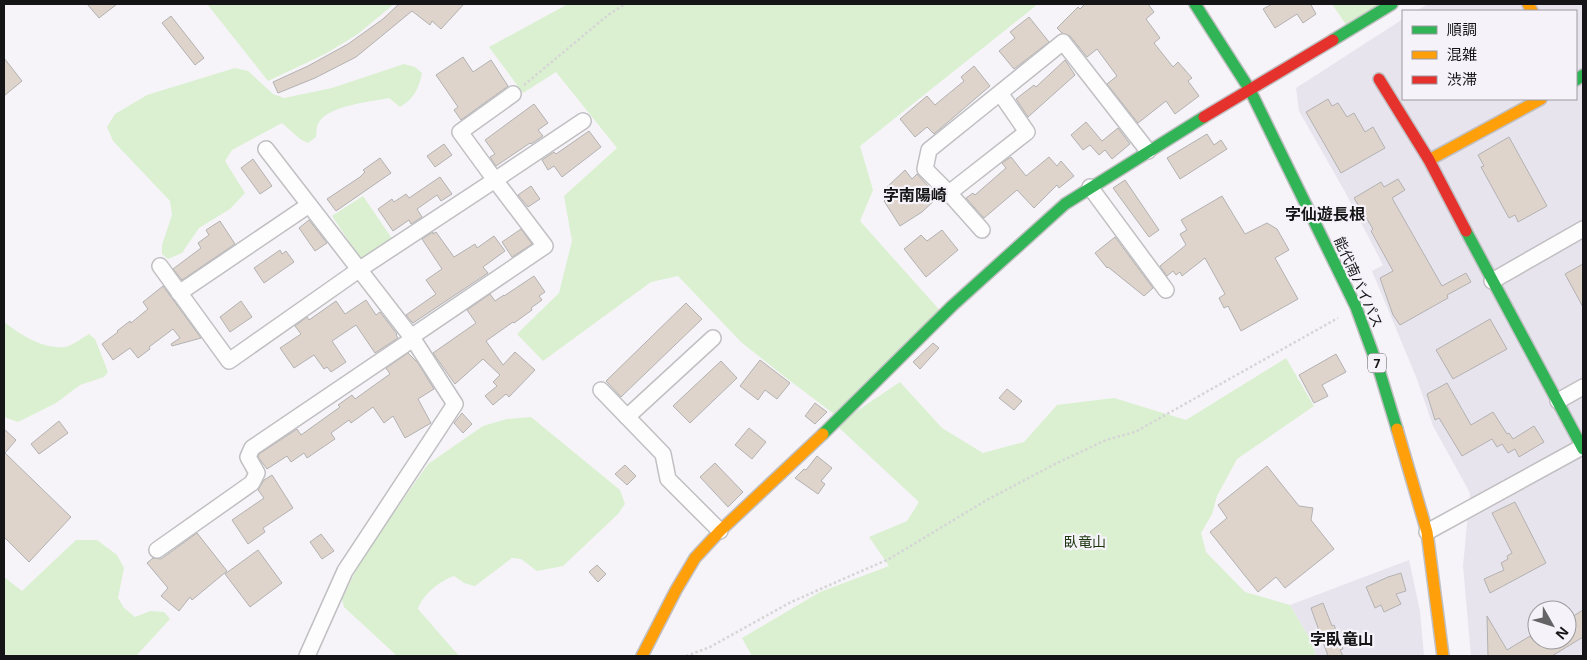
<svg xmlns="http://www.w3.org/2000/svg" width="1587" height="660" viewBox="0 0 1587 660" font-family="'Open Sans','Noto Sans JP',sans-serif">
<rect width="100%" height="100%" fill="#f6f4f8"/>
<g fill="#e8e4ee" fill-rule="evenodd">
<path d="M1428,4H1583V656H1471L1463,566L1470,493L1433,426L1417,379L1372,271L1383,265L1344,190L1299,111L1296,88L1403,19V99H1576V11H1416ZM1537,610H1567V640H1537Z"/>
<path d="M1409,560L1420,611L1424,656H1316L1311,641L1290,605Z"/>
</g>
<g fill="#daf0d1">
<path d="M207,4H394L358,34L325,54L268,81Z"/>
<path d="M568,4H1038L860,146L873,190L860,221L944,315L834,414L785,377L741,342L678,276L651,282L543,361L517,334L559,293L572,241L564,196L617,148L556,72L523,93L489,47Z"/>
<path d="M1332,4H1382L1347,26Z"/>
<path d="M404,64L415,67L422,73C419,88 414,99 400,107L389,98C370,102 330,105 319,122C316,126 317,132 316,137L308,143L300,139L282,123L232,150L225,161L245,193L230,209L199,228L182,253L168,259L162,254V245L172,215L170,201L113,141L107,127L115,114L147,95L235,68L248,71L273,94L284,98L332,88Z"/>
<path d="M363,196L393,240L362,261L332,216Z"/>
<path d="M4,322C21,335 42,349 65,347C72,346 82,338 89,334L95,339L108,372L104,377L80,385L56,403L18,422L4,417Z"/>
<path d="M1286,358L1314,406L1237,459L1217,496L1212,514L1201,533L1206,552L1245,592L1290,605L1311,641L1316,656H752L742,638L820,592L889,566L869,537L907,521L919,502L836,425L900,382L942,428L983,453L1024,442L1057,405L1114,398L1186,420Z"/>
<path d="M531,417L620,490L625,504L618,514L563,566L537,571L521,559L512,558L475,586L464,583L454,576C441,580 422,595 418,609L459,656H397L344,607L342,599L362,558L428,464L483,426L507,419Z"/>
<path d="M76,540H97L117,555L124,568L118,598L124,608L135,617L150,611L164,612L170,619L136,656H4V577L22,591Z"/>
</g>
<g fill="#dfd4cb" stroke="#b2b1b2">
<path d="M87,4H117L99,18Z"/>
<path d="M399,4H464L441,29L432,21L430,25L412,11L356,57L315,78L278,93L273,82L308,66L348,44L383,19Z"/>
<path d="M1085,4H1148L1154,12L1146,19L1160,38L1154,43L1173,67L1178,62L1192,78L1188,81L1199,96L1175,114L1166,101L1138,123L1107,84L1117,76L1097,49L1087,57L1070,36L1062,33L1057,28L1078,7L1080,9Z"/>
<path d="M1272,4H1313L1311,5L1316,14L1303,23L1297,14L1275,28L1263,9Z"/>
<path d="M171,16L204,58L195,65L162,23Z"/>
<path d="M1029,17L1049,42L1014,69L999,51L1015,38L1010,32Z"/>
<path d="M463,57L473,72L491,60L508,86L461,120L454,110L458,107L436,75Z"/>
<path d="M4,58L22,81L4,96Z"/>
<path d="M1065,60L1075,75L1028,117L1016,99L1034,85L1036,87Z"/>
<path d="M974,66L990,86L934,134L927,127L915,137L900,119L927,96L935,105L964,81L961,77Z"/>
<path d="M1328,99L1332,106L1338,103L1347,117L1354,113L1365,132L1373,127L1385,148L1341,173L1306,112Z"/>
<path d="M534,104L548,123L538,130L543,136L531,144L530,143L496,166L490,157L495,154L485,140Z"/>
<path d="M1086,122L1102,141L1118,128L1130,144L1112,159L1105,150L1099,155L1090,145L1083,150L1071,135Z"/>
<path d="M589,131L601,147L562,177L554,166L548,170L542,160L554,152L556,154Z"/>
<path d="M1207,134L1214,145L1221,140L1227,149L1180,179L1167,158Z"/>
<path d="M1509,137L1547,206L1518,222L1515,215L1509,218L1481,167L1484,166L1478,155Z"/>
<path d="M444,144L452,155L435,167L427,156Z"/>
<path d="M1011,157L1026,176L1049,157L1057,166L1061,161L1074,176L1059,188L1057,185L1034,208L1017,190L984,218L966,198L973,193L975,195L1006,168L1002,163Z"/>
<path d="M380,158L391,173L336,211L327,199L360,177L365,172L363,170Z"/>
<path d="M253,159L272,186L260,194L241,168Z"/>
<path d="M905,170L912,179L917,174L938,197L922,212L900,226L884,201L892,193L887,187Z"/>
<path d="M440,177L452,194L441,201L437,195L417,209L422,217L411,224L409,220L393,231L378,209L392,199L394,202L406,194L409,198Z"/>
<path d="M1398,179L1405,190L1392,198L1442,286L1466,273L1471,282L1447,295L1448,298L1400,325L1393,315L1380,278L1393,271L1371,231L1373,229L1354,198L1381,182L1384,187Z"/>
<path d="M1125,180L1159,230L1149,237L1113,188Z"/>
<path d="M531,186L540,199L528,207L518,195Z"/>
<path d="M1222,196L1245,234L1267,223L1277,229L1289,250L1275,258L1298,299L1241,331L1228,306L1224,308L1219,298L1225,294L1205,258L1182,276L1180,272L1176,275L1173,271L1167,276L1160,266L1186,245L1180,234L1187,230L1181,220Z"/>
<path d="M309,220L327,243L315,251L299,228Z"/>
<path d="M220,221L235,244L182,280L173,269L201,248L198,243L209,235L206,230Z"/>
<path d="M521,229L532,244L512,257L502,242Z"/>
<path d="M942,230L958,250L926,277L904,249L921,235L927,241Z"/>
<path d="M433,232V234L436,232L454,257L475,244L477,248L494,236L505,251L483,267L488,273L413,323L406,315L436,294L426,280L442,269L422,239Z"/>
<path d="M1115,237L1153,288L1144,296L1108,267L1107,268L1095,253Z"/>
<path d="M280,250L282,254L286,251L294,262L264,283L254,268Z"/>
<path d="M1583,264V307L1565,274Z"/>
<path d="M534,276L545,292L539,296L542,300L531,308L532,310L514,323L513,322L486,341L503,365L515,352L535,370L509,397L506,394L493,405L485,396L497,386L493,382L500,375L483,359L455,384L433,353L476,323L467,310L490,294L495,301L504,295V296Z"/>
<path d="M163,286L201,338L172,346L171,344L180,338L173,329L149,347L150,349L138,358L130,348L113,360L102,344L118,332L117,331L130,321L131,323L148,309L143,302Z"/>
<path d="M366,300L376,315L380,312L397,334L396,335L398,338L375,353L356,325L332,341L346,362L331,372L327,367L324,369L314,355L294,368L280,348L301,334L295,326L307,317L309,320L336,301L345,314Z"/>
<path d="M241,301L252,317L230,332L220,317Z"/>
<path d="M686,303L702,319L621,397L606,381Z"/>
<path d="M1490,319L1507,349L1453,379L1436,350Z"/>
<path d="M933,343L939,348L920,369L913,362Z"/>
<path d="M408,353L418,363L434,389L418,399L431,423L405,438L393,416L384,423L373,407L351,423L349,420L331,433L335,439L307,458L304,453L291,462L287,456L267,469L258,457L259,454L297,429L301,435L340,407L338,405L352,395L355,399L390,374L386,368Z"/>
<path d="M1336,354L1346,372L1322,385L1328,396L1314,403L1299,375Z"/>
<path d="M760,360L790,383L777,399L765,390L758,400L740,386Z"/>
<path d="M721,361L737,378L690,423L673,406Z"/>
<path d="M1447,383L1471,425L1493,412L1507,434L1509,433L1513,439L1534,426L1544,442L1519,457L1515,449L1508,453L1502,444L1497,447L1492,439L1462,456L1439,418L1435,420L1427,394Z"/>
<path d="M1007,389L1022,401L1014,410L999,398Z"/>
<path d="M815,403L827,412L815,424L805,416Z"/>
<path d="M462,413L472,424L463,433L454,423Z"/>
<path d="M59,421L68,433L39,454L31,444Z"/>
<path d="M749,428L766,442L752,459L735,445Z"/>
<path d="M4,429L16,440L5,453L71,517L29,562L4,537Z"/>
<path d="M817,456L832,468L821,481L825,484L818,494L795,478L804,469L806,470Z"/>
<path d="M715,463L743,492L728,507L700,477Z"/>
<path d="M625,465L636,476L627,485L615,474Z"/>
<path d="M1267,466L1299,506L1313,508L1311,520L1334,549L1285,588L1276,577L1258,592L1210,532L1227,518L1218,505Z"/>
<path d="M272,475L293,508L263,528L265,532L248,544L232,520L264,498L258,490L264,480Z"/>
<path d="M1515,502L1546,563L1490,593L1484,579L1504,570L1501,563L1508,559L1507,556L1512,553L1492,513Z"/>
<path d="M197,533L227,571L192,600L190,597L179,611L161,596L168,588L147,563L153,558L161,559Z"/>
<path d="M321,534L334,551L322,559L310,542Z"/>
<path d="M258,550L282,583L250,607L225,574Z"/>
<path d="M597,565L606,574L598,582L589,572Z"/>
<path d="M1401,573L1406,591L1396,594L1401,604L1384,612L1381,605L1375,608L1366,587L1388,577Z"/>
<path d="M1323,603L1332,626L1334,625L1343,649L1340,650L1343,656H1328L1311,608Z"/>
<path d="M1583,610V637L1552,656H1488L1487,616L1507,650L1530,636L1533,640H1567V620Z"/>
</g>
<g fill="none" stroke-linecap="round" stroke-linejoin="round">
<g stroke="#c0bfc2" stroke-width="18">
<g id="street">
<path d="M1000,93L1027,132L949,193L925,169L929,150L1063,42L1148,151"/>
<path d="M266,149L413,339L455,404L345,571L307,656"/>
<path d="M1090,187L1166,290"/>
<path d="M949,193L982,230"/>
<path d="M160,266L229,361L360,269L495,180L460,132L513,94"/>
<path d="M1492,281L1583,229"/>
<path d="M179,293L309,205"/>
<path d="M411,337L545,246L495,180L583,121"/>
<path d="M601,390L663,454L668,479L720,531"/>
<path d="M1558,401L1583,387"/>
<path d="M627,417L713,338"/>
<path d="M1427,532L1582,447"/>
<path d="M157,550L252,483L257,473L248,457L252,448L413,339"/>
</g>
</g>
<g stroke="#c0bfc2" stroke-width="14">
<g id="fast">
<path d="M1195,4L1250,90L1356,307L1380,373L1397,429"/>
<path d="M1333,40L1392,4"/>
<path d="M1576,80L1583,75"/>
<path d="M1466,231L1583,449"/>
<path d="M823,434L952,306L1065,204L1204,117"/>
</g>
</g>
<g stroke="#c0bfc2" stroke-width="14">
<g id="slow">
<path d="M1528,4L1532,11"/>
<path d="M1429,160L1541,99"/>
<path d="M1397,429L1427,532L1443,656"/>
<path d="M642,656L676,590L695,558L720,531L823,434"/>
</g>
</g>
<g stroke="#c0bfc2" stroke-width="14">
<g id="jam">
<path d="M1379,79L1429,160L1466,231"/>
<path d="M1204,117L1333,40"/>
</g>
</g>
<g stroke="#d6d5d6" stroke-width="2.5" stroke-dasharray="2.5 2.5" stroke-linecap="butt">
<path d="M524,85L608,15L625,4"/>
<path d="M686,656L710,647L791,602L889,559L985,501L1053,465L1106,440L1135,432L1338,318"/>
</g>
<use href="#street" stroke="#fefdfe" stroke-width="15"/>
<use href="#fast" stroke="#30b455" stroke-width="11"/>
<use href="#slow" stroke="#ff9f0a" stroke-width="11"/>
<use href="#jam" stroke="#e5322d" stroke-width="11"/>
</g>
<g text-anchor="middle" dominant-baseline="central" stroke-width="4.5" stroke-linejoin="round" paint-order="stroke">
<rect fill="#f5f3f9" stroke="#58585b" stroke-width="1" x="1368" y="353.5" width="18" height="19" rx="4"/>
<g font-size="12" font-weight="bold" fill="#151517">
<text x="1377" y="363">7</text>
</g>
<g font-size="14" fill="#151517" stroke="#f5f3f9">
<text transform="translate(1359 282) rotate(66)">能代南バイパス</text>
</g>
<g font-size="14" fill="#1c370f" stroke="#f5f3f9">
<text x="1085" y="541">臥竜山</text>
</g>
<g font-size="16" font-weight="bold" fill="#151517" stroke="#f5f3f9">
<text x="915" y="195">字南陽崎</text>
<text x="1325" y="214">字仙遊長根</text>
<text x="1342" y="639">字臥竜山</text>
</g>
</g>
<rect width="1587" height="660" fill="none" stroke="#151517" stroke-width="10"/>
<rect x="1402" y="10" width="175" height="90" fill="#f5f3f9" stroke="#9b9a9f"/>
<rect x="1412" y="26" width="25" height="8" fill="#30b455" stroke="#9b9a9f"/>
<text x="1447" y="35" font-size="15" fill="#151517">順調</text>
<rect x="1412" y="51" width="25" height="8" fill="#ff9f0a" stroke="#9b9a9f"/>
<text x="1447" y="60" font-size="15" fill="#151517">混雑</text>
<rect x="1412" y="76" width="25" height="8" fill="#e5322d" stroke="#9b9a9f"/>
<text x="1447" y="85" font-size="15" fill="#151517">渋滞</text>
<g transform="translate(1552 625) rotate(129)"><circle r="24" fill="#f5f3f9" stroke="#9b9a9f"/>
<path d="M0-4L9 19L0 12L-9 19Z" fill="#646366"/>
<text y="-8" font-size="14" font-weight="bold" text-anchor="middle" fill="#151517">N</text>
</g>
</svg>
